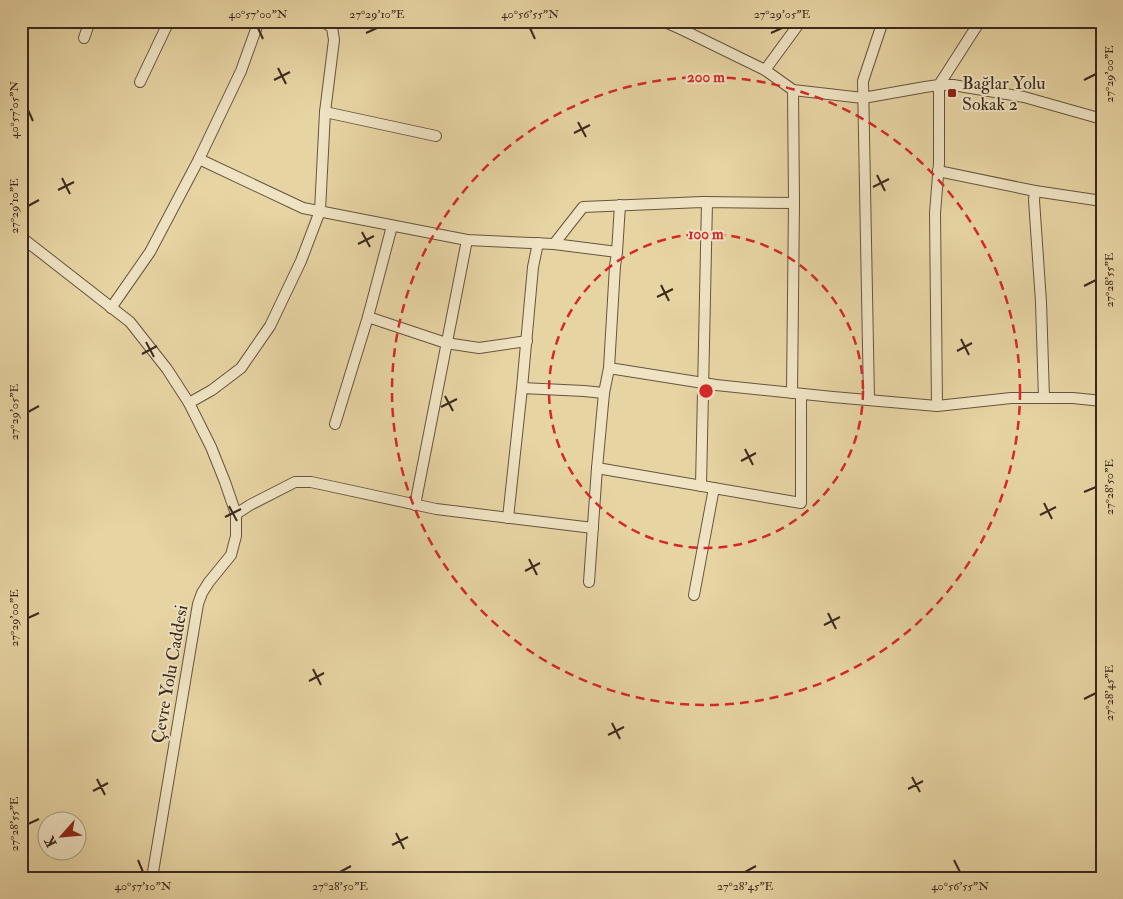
<svg xmlns="http://www.w3.org/2000/svg" width="1123" height="899" viewBox="0 0 1123 899" font-family="'IM FELL Double Pica',serif">
<rect width="100%" height="100%" fill="#e7d4a3"/>
<filter id="stains"><feTurbulence type="fractalNoise" baseFrequency=".004" numOctaves="4"/><feColorMatrix values="0 0 0 0 .2 0 0 0 0 .09 0 0 0 0 .02 0 0 0 .5 -.17"/></filter>
<radialGradient id="worn" r=".72"><stop offset=".6" stop-color="#630" stop-opacity="0"/><stop offset="1" stop-color="#630" stop-opacity=".3"/></radialGradient>
<g fill="none" stroke-linecap="round" stroke-linejoin="round">
<g stroke="#66543f" stroke-width="12">
<g id="minor">
<path d="M662,21L681,29L765,70L793,90L863,98L925,87L939,85H953L1024,97L1102,119"/>
<path d="M1093,21L1102,24"/>
<path d="M681,29L688,21"/>
<path d="M84,38L90,21"/>
<path d="M765,70L801,21"/>
<path d="M140,82L169,21"/>
<path d="M325,112L436,136"/>
<path d="M199,159L303,208L467,240L554,244L617,252L615,266L609,368"/>
<path d="M938,171L1035,191L1102,201"/>
<path d="M1035,191L1034,200L1041,302L1044,398"/>
<path d="M21,237L130,322L167,369L189,403L211,447L225,482L236,514V536L231,555L209,582L202,593L198,604L152,878"/>
<path d="M554,244L583,207L702,202L794,203"/>
<path d="M617,252L620,205"/>
<path d="M111,308L150,252L199,159L241,71L259,21"/>
<path d="M368,317L446,343L479,348L527,341"/>
<path d="M522,388L533,267L538,243"/>
<path d="M792,393L794,203L793,90"/>
<path d="M869,400L863,81L883,21"/>
<path d="M189,403L212,390L241,368L270,326L301,261L320,211L325,112L334,40L332,27L321,21"/>
<path d="M937,406L935,213L939,163V85L980,21"/>
<path d="M335,424L368,317L392,226"/>
<path d="M597,468L801,503V394"/>
<path d="M701,486L707,202"/>
<path d="M415,505L467,240"/>
<path d="M236,514L250,505L295,482H311L436,509L593,528"/>
<path d="M508,518L522,388L584,391L604,393L609,368L716,385L833,397L937,406L1011,398H1073L1102,401"/>
<path d="M589,582L597,468L604,393"/>
<path d="M694,595L714,488"/>
</g>
</g>
<use href="#minor" stroke="#efe3c3" stroke-width="10"/>
</g>
<path fill="none" stroke="#3b291e" stroke-width="2" d="M258,28L263,39M530,28L535,39M366,33L377,28M771,33L782,28M278,68L286,84M274,80L290,72M1084,80L1096,74M28,110L33,121M578,122L586,137M574,133L590,125M877,175L885,191M62,178L70,194M873,187L889,179M58,190L74,182M28,206L39,200M362,232L370,247M358,244L374,236M661,285L669,301M1084,286L1096,280M657,297L673,289M961,339L969,355M146,342L154,357M957,351L972,343M142,354L157,346M445,396L453,411M441,407L457,399M28,412L39,406M745,449L753,465M741,461L756,453M1084,492L1096,487M1044,503L1052,519M229,506L237,521M1040,515L1056,507M225,517L241,509M529,559L537,575M525,571L540,563M828,613L836,629M28,618L39,613M824,625L840,617M313,669L321,685M309,681L324,673M1084,699L1096,693M612,723L620,739M608,735L624,727M912,777L920,792M97,779L105,795M908,789L923,781M93,791L108,783M28,824L39,819M396,833L404,849M392,845L408,837M138,860L143,872M954,860L960,872M340,872L351,866M745,872L756,866"/>
<g fill="none" stroke="#d62828" stroke-width="2.5" stroke-dasharray="9 6">
<circle cx="706" cy="391" r="157"/>
<circle cx="706" cy="391" r="314"/>
</g>
<rect fill="#8f2418" stroke="#efe3c3" stroke-width="2" x="947" y="88" width="10" height="10" rx="2.5"/>
<g text-anchor="middle" dominant-baseline="central" stroke-width="4" stroke-linejoin="round" paint-order="stroke">
<g font-size="18" fill="#3b291e" stroke="#efe3c3" text-anchor="start">
<text x="962" y="83">Bağlar Yolu<tspan x="962" dy="21">Sokak 2</tspan></text>
</g>
<g font-size="18" fill="#3b291e" stroke="#efe3c3">
<text transform="translate(170 674) rotate(-80)">Çevre Yolu Caddesi</text>
</g>
</g>
<circle cx="706" cy="391" r="8" fill="#d62828" stroke="#efe3c3" stroke-width="2.5"/>
<g font-size="15" text-anchor="middle" font-weight="bold" fill="#d62828" stroke="#efe3c3" stroke-width="4" stroke-linejoin="round" paint-order="stroke">
<text x="706" y="82">200 m</text>
<text x="706" y="239">100 m</text>
</g>
<rect width="1123" height="899" fill="none" stroke="#e7d4a3" stroke-width="55"/>
<g transform="translate(62 836) rotate(243)"><circle r="24" fill="#efe3c3" stroke="#a79981"/>
<path d="M0-4L9 19L0 12L-9 19Z" fill="#8f2418"/>
<text y="-8" font-size="14" font-weight="bold" text-anchor="middle" fill="#3b291e">K</text>
</g>
<rect x="28" y="28" width="1068" height="844" fill="none" stroke="#3b291e" stroke-width="2"/>
<g font-size="12" text-anchor="middle" fill="#3b291e">
<text x="258" y="18">40°57'00"N</text>
<text x="377" y="18">27°29'10"E</text>
<text x="530" y="18">40°56'55"N</text>
<text x="782" y="18">27°29'05"E</text>
<text transform="translate(1109 74) rotate(-90)" y="4">27°29'00"E</text>
<text transform="translate(14 110) rotate(-90)" y="4">40°57'05"N</text>
<text transform="translate(14 206) rotate(-90)" y="4">27°29'10"E</text>
<text transform="translate(1109 280) rotate(-90)" y="4">27°28'55"E</text>
<text transform="translate(14 412) rotate(-90)" y="4">27°29'05"E</text>
<text transform="translate(1109 487) rotate(-90)" y="4">27°28'50"E</text>
<text transform="translate(14 618) rotate(-90)" y="4">27°29'00"E</text>
<text transform="translate(1109 693) rotate(-90)" y="4">27°28'45"E</text>
<text transform="translate(14 824) rotate(-90)" y="4">27°28'55"E</text>
<text x="143" y="890">40°57'10"N</text>
<text x="340" y="890">27°28'50"E</text>
<text x="745" y="890">27°28'45"E</text>
<text x="960" y="890">40°56'55"N</text>
</g>
<rect width="100%" height="100%" filter="url(#stains)"/>
<rect width="100%" height="100%" fill="url(#worn)"/>
</svg>
